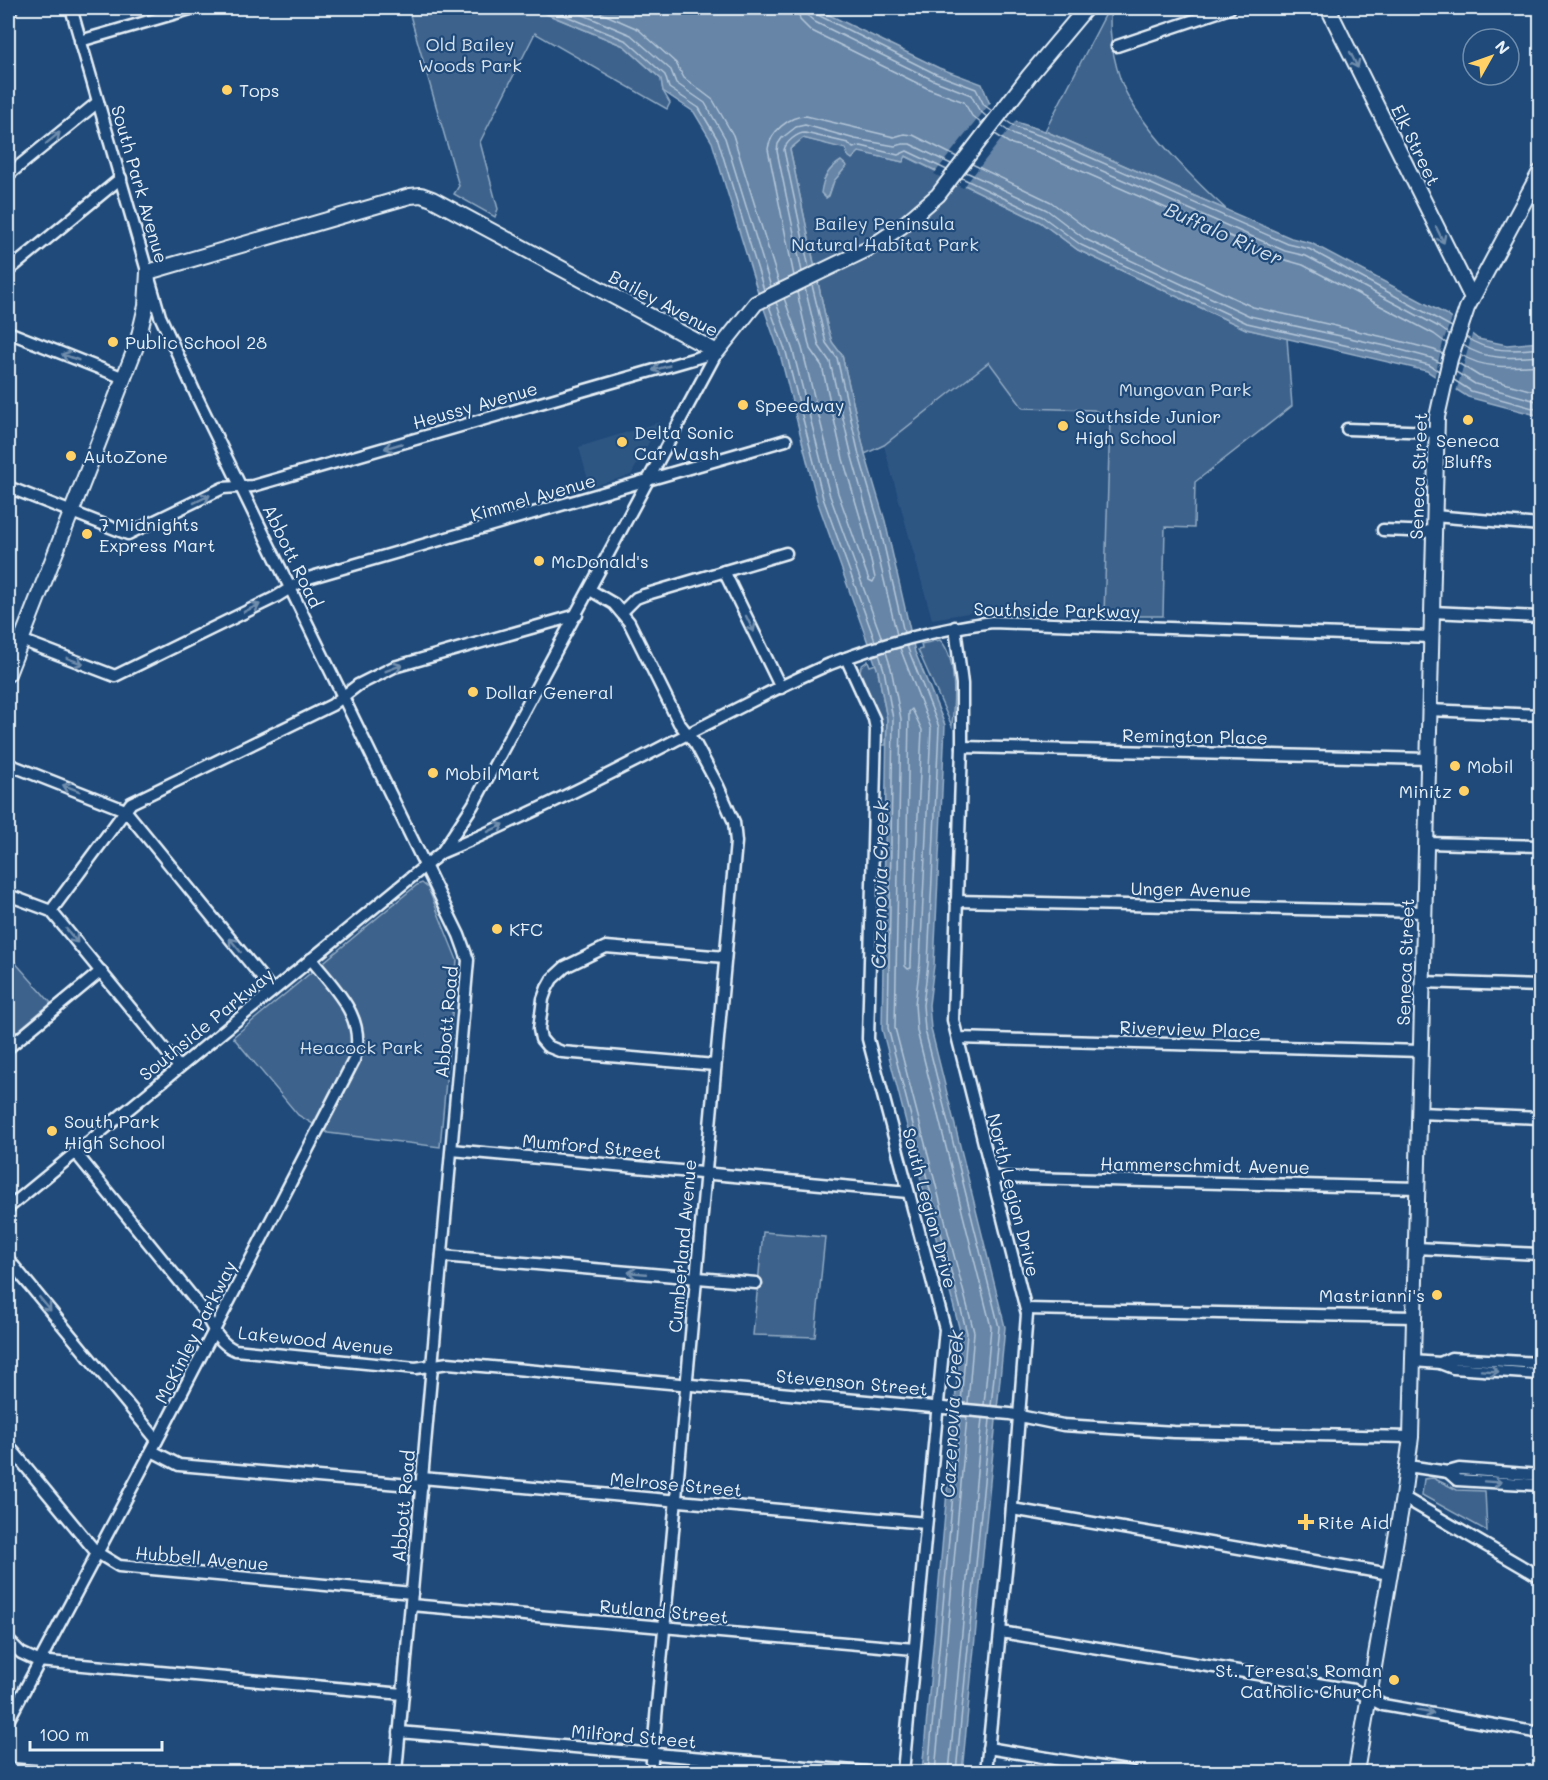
<svg xmlns="http://www.w3.org/2000/svg" width="1548" height="1780" viewBox="0 0 1548 1780" font-family="Mali,sans-serif">
<rect width="100%" height="100%" fill="#1f4a7a"/>
<filter id="ink" filterUnits="userSpaceOnUse"><feTurbulence type="fractalNoise" baseFrequency=".0167" numOctaves="2"/><feDisplacementMap in="SourceGraphic" scale="12" xChannelSelector="R" yChannelSelector="G"/><feConvolveMatrix kernelMatrix="1 2 1 2 8 2 1 2 1" color-interpolation-filters="sRGB"/></filter>
<g filter="url(#ink)">
<g fill="#2e5683">
<path d="M913,308L1246,329L1287,338L1292,406L1106,533L1104,616L974,612L932,619L884,446Z"/>
<path d="M660,422L631,475L590,487L579,447Z"/>
</g>
<g fill="#3c628c" stroke="#92aac2" stroke-width="1.5">
<path d="M408,8H532L624,46L661,79L663,91L670,103L667,109L535,33L480,142L498,209L495,217L454,194L459,186Z"/>
<path d="M1109,8H1111C1107,34 1116,77 1130,100C1151,136 1196,182 1227,210L1045,131Z"/>
<path d="M803,138L902,162L905,156L1040,222L1078,250L1246,329L1287,338L1292,406L1195,482L1194,528L1165,527L1163,616H1104L1110,418L1094,410L1023,408L989,362L884,445L865,454L842,355L832,342L827,325L790,149Z"/>
<path d="M940,640C958,658 954,703 952,726L918,650L922,649L921,644Z"/>
<path d="M868,661L870,666L876,664L878,671L887,719L886,745H881V720L860,671L861,666Z"/>
<path d="M422,883L428,888L457,960L440,1147L328,1133L298,1115L233,1037L417,885Z"/>
<path d="M8,957L13,960L51,1003L8,1039Z"/>
<path d="M763,1232L825,1237L815,1337L753,1335Z"/>
<path d="M1433,1478L1457,1490L1485,1491L1487,1531L1422,1495L1424,1479Z"/>
</g>
<g fill="#6685a7" stroke="#9ab0c7" stroke-width="1.5">
<path d="M532,8H815L939,68L982,84L989,102L1019,123L1045,131L1291,238L1311,243L1447,315L1478,339L1507,345L1540,342V416L1468,397L1427,371L1246,329L1078,250L1040,222L906,156L903,162L859,152L852,159L848,156L846,149L803,138L790,149L827,325L832,342L842,355L865,454L885,521L915,652L945,725L934,965L929,1005L931,1029L1005,1327L962,1772H922L961,1335L882,1029L887,719L878,671L817,500L780,354L756,286L712,142L694,112L663,91L661,79L624,46Z"/>
<path d="M841,161L847,166L834,181L829,196L826,198L821,193C823,178 828,169 841,161Z"/>
</g>
<g fill="#1f4a7a">
<path d="M992,101L1018,118L963,188L934,174Z"/>
<path d="M1453,316L1473,331L1456,392L1434,379L1444,339Z"/>
</g>
<g fill="none" stroke-linecap="round" stroke-linejoin="round">
<g stroke="#b4c6d8" stroke-width="1.5">
<path d="M547,8L627,41L665,75L669,88L699,108L718,140L764,290"/>
<path d="M567,8L631,35L671,70L676,83L705,103L725,138L771,287"/>
<path d="M590,8L638,29L676,63L684,78L713,100L733,135L779,283"/>
<path d="M798,8L800,20L810,30L929,89L964,102L972,116L982,124"/>
<path d="M807,8L808,16L815,22L933,80L971,95L979,110L987,117"/>
<path d="M814,8L816,14L936,74L976,89L984,105L992,111"/>
<path d="M1005,120L1017,128L1044,137L1288,244L1309,249L1452,327"/>
<path d="M1001,126L1014,135L1041,144L1285,251L1306,256L1439,327L1449,334"/>
<path d="M995,134L1009,143L1038,152L1282,259L1303,265L1434,334L1446,343"/>
<path d="M972,164L1051,202L1090,231L1253,307L1388,338L1434,350L1443,354"/>
<path d="M966,172L1047,210L1085,239L1250,316L1386,346L1431,358L1441,363"/>
<path d="M962,178L1043,217L1081,245L1247,323L1384,354L1429,365L1439,371"/>
<path d="M809,268L784,150C786,142 797,133 805,133L848,143L853,148L861,146L898,155L907,151L947,170"/>
<path d="M802,272L777,151L778,144L782,138L796,127L805,125L855,139L895,146L903,144H910L951,164"/>
<path d="M794,276L768,149C770,132 789,116 806,116L894,137L904,134L913,135L957,157"/>
<path d="M812,285L826,343L837,358L859,455L879,523L904,633"/>
<path d="M805,288L819,346L830,362L852,457L871,525L897,635"/>
<path d="M784,298L802,348L838,493L869,580L873,582L875,578L863,527L843,459L822,366L810,349L797,292"/>
<path d="M776,302L793,351L830,496L882,639"/>
<path d="M769,306L786,352L823,498L875,641"/>
<path d="M1466,337C1487,353 1515,351 1540,348"/>
<path d="M1463,345C1485,361 1515,358 1540,356"/>
<path d="M1460,354C1483,370 1515,367 1540,365"/>
<path d="M1458,363L1479,376L1540,393"/>
<path d="M1456,372L1475,384L1540,402"/>
<path d="M1454,380L1471,391L1540,410"/>
<path d="M907,646L939,727L928,964L923,1005L925,1030L999,1327L991,1406"/>
<path d="M900,648L931,728L920,963L915,1004L917,1031L991,1327L984,1405"/>
<path d="M886,652L891,668L901,719L895,1028L974,1332L968,1403"/>
<path d="M879,654L884,670L893,719L888,1028L967,1333L961,1403"/>
<path d="M912,709L922,730L911,963V968L908,969L905,966L909,712Z"/>
<path d="M928,1772L960,1416"/>
<path d="M935,1772L967,1417"/>
<path d="M949,1772L982,1418"/>
<path d="M956,1772L990,1419"/>
</g>
<g stroke="#e8f1f8" stroke-width="15">
<g id="minor">
<path d="M71,8L160,316L197,397L459,935L468,960L396,1772"/>
<path d="M8,11L12,8"/>
<path d="M80,41L194,8"/>
<path d="M1117,46L1230,8"/>
<path d="M8,175L98,102"/>
<path d="M8,271L121,178"/>
<path d="M8,332L124,378"/>
<path d="M1347,429L1436,432"/>
<path d="M8,487L128,534L223,488L253,486L717,352"/>
<path d="M1434,516L1540,525"/>
<path d="M1383,530L1434,532"/>
<path d="M724,571L781,688"/>
<path d="M590,590L614,604L629,622L679,723L696,745L718,786L734,822L736,842L651,1772"/>
<path d="M622,612L636,598L644,595L786,553"/>
<path d="M1432,612L1540,617"/>
<path d="M955,627L962,684V747L953,1020L1027,1314L1010,1531L986,1772"/>
<path d="M21,640L115,676L276,597L305,579L786,440"/>
<path d="M846,658L874,719L876,729L868,1039L945,1329L903,1772"/>
<path d="M1429,710L1540,715"/>
<path d="M962,747L1428,759"/>
<path d="M8,764L125,810L272,990"/>
<path d="M1427,843L1540,846"/>
<path d="M443,852C521,819 597,781 672,742C724,716 776,687 830,664C881,644 939,629 992,622L1432,637"/>
<path d="M8,895L51,911L179,1067"/>
<path d="M956,901L1424,912"/>
<path d="M51,911L131,803L332,705L358,685L394,667L577,615"/>
<path d="M1423,982L1540,986"/>
<path d="M958,1038L1421,1051"/>
<path d="M8,1048L101,971"/>
<path d="M715,1065L562,1052L547,1046L541,1039L539,1029L543,999L547,988L552,979L565,967L606,947L725,957"/>
<path d="M1419,1113L1540,1118"/>
<path d="M452,1150L908,1192"/>
<path d="M75,1152L203,1310C212,1326 217,1342 235,1350L416,1368L448,1363L1010,1414L1063,1425L1174,1432L1411,1437"/>
<path d="M992,1177L1417,1188"/>
<path d="M8,1208L442,852L473,805L717,352"/>
<path d="M1416,1248L1540,1254"/>
<path d="M442,1256L756,1283"/>
<path d="M8,1259L157,1440"/>
<path d="M1026,1309L1414,1317"/>
<path d="M1413,1361L1440,1363L1453,1368L1540,1374"/>
<path d="M1440,1363L1451,1358L1540,1363"/>
<path d="M8,1445L96,1552L119,1566L412,1593"/>
<path d="M152,1451L179,1465L422,1486"/>
<path d="M1408,1466L1448,1472L1459,1469L1540,1475"/>
<path d="M1448,1472L1457,1480L1540,1485"/>
<path d="M422,1478L926,1523"/>
<path d="M1403,1497L1540,1577"/>
<path d="M1012,1509L1390,1574"/>
<path d="M411,1605L914,1649"/>
<path d="M1001,1632L1354,1690L1383,1705L1540,1733"/>
<path d="M8,1640L21,1653L38,1661L403,1694"/>
<path d="M8,1721L161,1433L354,1060C368,1018 334,989 311,959"/>
<path d="M399,1732L866,1772"/>
<path d="M988,1748L1132,1772"/>
<path d="M8,1769L45,1772"/>
</g>
</g>
<g stroke="#e8f1f8" stroke-width="18">
<g id="major">
<path d="M1328,8L1472,298"/>
<path d="M8,674L137,344L146,306L148,272L410,196L421,195L432,199L717,352L756,303L868,249L902,226L938,195L1029,76L1086,8"/>
<path d="M1356,1772L1403,1497L1411,1437L1437,417L1450,359L1467,308L1540,172"/>
</g>
</g>
<use href="#minor" stroke="#1f4a7a" stroke-width="10"/>
<use href="#major" stroke="#1f4a7a" stroke-width="14"/>
</g>
<defs><path id="oneway-shaft" d="M-6 0H5M1.5-3L5.5 0L1.5 3" fill="none" stroke-width="1.6" stroke-linecap="round" stroke-linejoin="round" transform="scale(1.5)"/></defs>
<g stroke="#6f8dac">
<use href="#oneway-shaft" transform="translate(1354 60) rotate(64)"/>
<use href="#oneway-shaft" transform="translate(53 138) rotate(-39)"/>
<use href="#oneway-shaft" transform="translate(1440 235) rotate(64)"/>
<use href="#oneway-shaft" transform="translate(70 357) rotate(-159)"/>
<use href="#oneway-shaft" transform="translate(661 368) rotate(164)"/>
<use href="#oneway-shaft" transform="translate(393 446) rotate(164)"/>
<use href="#oneway-shaft" transform="translate(202 499) rotate(-26)"/>
<use href="#oneway-shaft" transform="translate(252 608) rotate(-26)"/>
<use href="#oneway-shaft" transform="translate(750 624) rotate(64)"/>
<use href="#oneway-shaft" transform="translate(75 661) rotate(21)"/>
<use href="#oneway-shaft" transform="translate(394 668) rotate(-21)"/>
<use href="#oneway-shaft" transform="translate(71 788) rotate(-159)"/>
<use href="#oneway-shaft" transform="translate(496 828) rotate(-26)"/>
<use href="#oneway-shaft" transform="translate(72 936) rotate(51)"/>
<use href="#oneway-shaft" transform="translate(235 945) rotate(-129)"/>
<use href="#oneway-shaft" transform="translate(637 1273) rotate(-175)"/>
<use href="#oneway-shaft" transform="translate(45 1304) rotate(50)"/>
<use href="#oneway-shaft" transform="translate(1490 1371) rotate(4)"/>
<use href="#oneway-shaft" transform="translate(1493 1482) rotate(4)"/>
<use href="#oneway-shaft" transform="translate(1425 1712) rotate(10)"/>
</g>
</g>
<g fill="#ffd166" stroke="#1f4a7a" stroke-width="2">
<circle cx="227" cy="90" r="6"/>
<circle cx="113" cy="342" r="6"/>
<circle cx="743" cy="405" r="6"/>
<circle cx="1468" cy="420" r="6"/>
<circle cx="1063" cy="426" r="6"/>
<circle cx="622" cy="442" r="6"/>
<circle cx="71" cy="456" r="6"/>
<circle cx="87" cy="534" r="6"/>
<circle cx="539" cy="561" r="6"/>
<circle cx="473" cy="692" r="6"/>
<circle cx="1455" cy="766" r="6"/>
<circle cx="433" cy="773" r="6"/>
<circle cx="1464" cy="791" r="6"/>
<circle cx="497" cy="929" r="6"/>
<circle cx="52" cy="1131" r="6"/>
<circle cx="1437" cy="1295" r="6"/>
<path d="M1303 1513h6v6h6v6h-6v6h-6v-6h-6v-6h6z"/>
<circle cx="1394" cy="1680" r="6"/>
</g>
<g text-anchor="middle" dominant-baseline="central" stroke-width="4.5" stroke-linejoin="round" paint-order="stroke">
<g font-size="18" fill="#d7e3ed" stroke="#1f4a7a">
<text x="470" y="44">Old Bailey<tspan x="470" dy="21">Woods Park</tspan></text>
<text x="885" y="223">Bailey Peninsula<tspan x="885" dy="21">Natural Habitat Park</tspan></text>
<text x="1185" y="389">Mungovan Park</text>
<text x="361" y="1047">Heacock Park</text>
</g>
<g font-size="18" fill="#e8f1f8" stroke="#1f4a7a" text-anchor="start">
<text x="239" y="90">Tops</text>
<text x="125" y="342">Public School 28</text>
<text x="755" y="405">Speedway</text>
<text x="1075" y="416">Southside Junior<tspan x="1075" dy="21">High School</tspan></text>
<text x="634" y="432">Delta Sonic<tspan x="634" dy="21">Car Wash</tspan></text>
<text x="1468" y="440" text-anchor="middle">Seneca<tspan x="1468" dy="21">Bluffs</tspan></text>
<text x="83" y="456">AutoZone</text>
<text x="99" y="524">7 Midnights<tspan x="99" dy="21">Express Mart</tspan></text>
<text x="551" y="561">McDonald's</text>
<text x="485" y="692">Dollar General</text>
<text x="1467" y="766">Mobil</text>
<text x="445" y="773">Mobil Mart</text>
<text x="1452" y="791" text-anchor="end">Minitz</text>
<text x="509" y="929">KFC</text>
<text x="64" y="1121">South Park<tspan x="64" dy="21">High School</tspan></text>
<text x="1425" y="1295" text-anchor="end">Mastrianni's</text>
<text x="1318" y="1522">Rite Aid</text>
<text x="1382" y="1670" text-anchor="end">St. Teresa's Roman<tspan x="1382" dy="21">Catholic Church</tspan></text>
</g>
<g font-size="18" fill="#e8f1f8" stroke="#1f4a7a">
<text transform="translate(1416 145) rotate(64)">Elk Street</text>
<text transform="translate(140 184) rotate(74)">South Park Avenue</text>
<text transform="translate(664 303) rotate(28)">Bailey Avenue</text>
<text transform="translate(475 405) rotate(-16)">Heussy Avenue</text>
<text transform="translate(1418 476) rotate(-88)">Seneca Street</text>
<text transform="translate(533 497) rotate(-16)">Kimmel Avenue</text>
<text transform="translate(293 556) rotate(64)">Abbott Road</text>
<text transform="translate(1057 610) rotate(1)">Southside Parkway</text>
<text transform="translate(1195 736) rotate(1)">Remington Place</text>
<text transform="translate(1191 889) rotate(1)">Unger Avenue</text>
<text transform="translate(1405 962) rotate(-88)">Seneca Street</text>
<text transform="translate(446 1022) rotate(-85)">Abbott Road</text>
<text transform="translate(206 1024) rotate(-39)">Southside Parkway</text>
<text transform="translate(1190 1029) rotate(2)">Riverview Place</text>
<text transform="translate(592 1146) rotate(5)">Mumford Street</text>
<text transform="translate(1205 1165) rotate(1)">Hammerschmidt Avenue</text>
<text transform="translate(1014 1195) rotate(76)">North Legion Drive</text>
<text transform="translate(930 1208) rotate(75)">South Legion Drive</text>
<text transform="translate(682 1246) rotate(-85)">Cumberland Avenue</text>
<text transform="translate(195 1332) rotate(-63)">McKinley Parkway</text>
<text transform="translate(316 1340) rotate(6)">Lakewood Avenue</text>
<text transform="translate(852 1382) rotate(5)">Stevenson Street</text>
<text transform="translate(676 1484) rotate(5)">Melrose Street</text>
<text transform="translate(403 1506) rotate(-85)">Abbott Road</text>
<text transform="translate(202 1558) rotate(5)">Hubbell Avenue</text>
<text transform="translate(664 1611) rotate(5)">Rutland Street</text>
<text transform="translate(634 1736) rotate(5)">Milford Street</text>
</g>
<g font-size="20" font-style="italic" fill="#d4e1ec" stroke="#1f4a7a">
<text transform="translate(1224 233) rotate(24)">Buffalo River</text>
<text transform="translate(879 885) rotate(-89)">Cazenovia Creek</text>
<text transform="translate(951 1414) rotate(-87)">Cazenovia Creek</text>
</g>
</g>
<rect width="1548" height="1780" fill="none" stroke="#1f4a7a" stroke-width="30"/>
<rect x="15" y="15" width="1518" height="1750" fill="none" stroke="#e8f1f8" stroke-width="2" filter="url(#ink)"/>
<g transform="translate(1491 57) rotate(50)"><circle r="28" fill="#1f4a7a" stroke="#6f8dac" stroke-width="1.5"/>
<path d="M0-4.5L10 22L0 15L-10 22Z" fill="#ffd166"/>
<text y="-9" font-size="16" font-weight="bold" text-anchor="middle" fill="#e8f1f8">N</text>
</g>
<path d="M30 1741v9h132v-9" fill="none" stroke="#e8f1f8" stroke-width="3"/>
<text x="39" y="1741" font-size="18" fill="#e8f1f8" stroke="#1f4a7a" stroke-width="4.5" paint-order="stroke">100 m</text>
</svg>
